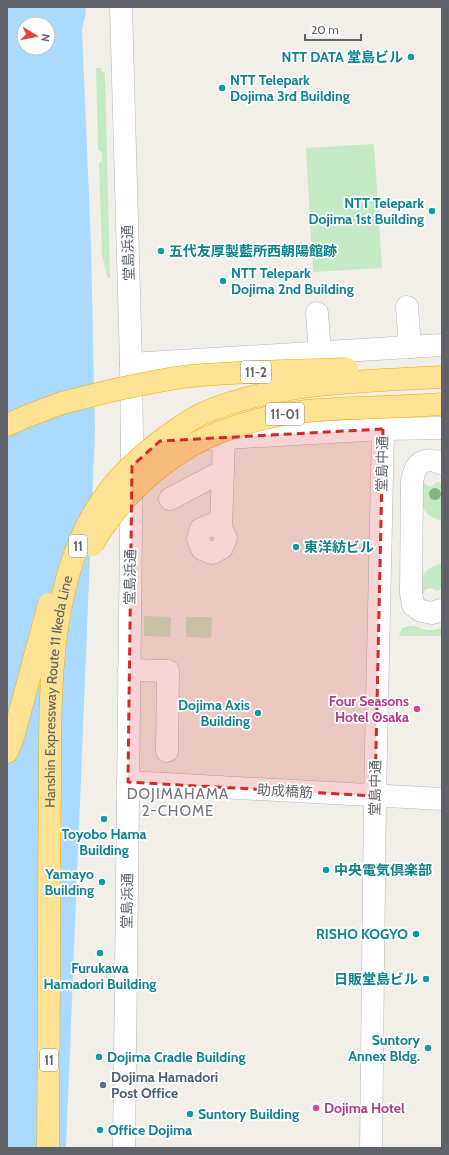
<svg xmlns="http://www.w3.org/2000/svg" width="449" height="1155" viewBox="0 0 449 1155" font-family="Cabin,'Noto Sans JP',sans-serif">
<rect width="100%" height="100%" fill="#f1efe8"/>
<g fill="#c5e8c5">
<path d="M96,68H101L102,72H105L110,278H108L102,255L99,163L102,161V152L98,150Z"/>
<path d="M374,144L382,268L313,272L306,148Z"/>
<path d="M422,482L429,486L434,485L437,482L442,483V521C419,515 422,502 422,482Z"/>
<path d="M440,564H442V589L436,591C432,587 429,588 425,590L423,594L421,595C422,576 420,571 440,564Z"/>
<path d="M144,616L171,617L170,637L144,636Z"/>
<path d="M186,617H212L211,638L186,637Z"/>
<path d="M409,626C416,626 416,627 422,629C427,631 436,630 442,628V636H399L402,628Z"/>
</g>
<path fill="#aadaff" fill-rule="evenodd" d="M7,7H85L86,13L82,29L91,245L95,431L66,1148H7ZM24,24H48V48H24Z"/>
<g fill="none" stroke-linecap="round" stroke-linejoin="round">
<g stroke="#b5b8bc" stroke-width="23">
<g id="minor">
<path d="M121,7L131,364L132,443L124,1148"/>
<path d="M407,307L410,347"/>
<path d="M317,313L320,352"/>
<path d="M131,364L442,345"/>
<path d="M209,439L383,429L442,428"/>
<path d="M170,499L223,471"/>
<path d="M221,528L211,525L201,529L198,539L202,549L212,553L222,548L226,538L221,528L224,438"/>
<path d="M441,610L432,613L421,611L413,605L411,593L412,481C413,477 414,472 416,468C422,458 433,459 442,464"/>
<path d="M129,670L168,671L167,751"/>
<path d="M128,782L442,799"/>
<path d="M371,1148L375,796L383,429"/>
</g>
</g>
<g stroke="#f9ab00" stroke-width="23">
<g id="highway">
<path d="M7,425L25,417L62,403L110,391"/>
<path d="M7,752L14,734"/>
<path d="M48,1148L49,972"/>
</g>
</g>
<use href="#minor" stroke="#fff" stroke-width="22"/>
<use href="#highway" stroke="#fde293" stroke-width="22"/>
<g stroke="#f9ab00" stroke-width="23" stroke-linecap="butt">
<g id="highway-bridge">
<path d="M110,391C137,385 164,379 191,376C243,371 295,371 347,369"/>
<path d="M92,545C116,504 151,469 192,445C220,430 253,420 284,414C307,410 331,409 354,408C383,407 413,406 442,404"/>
<path d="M14,734L49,604"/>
<path id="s1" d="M49,972C49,912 49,851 50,791C50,698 47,581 101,502C115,480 134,462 154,446C170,434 186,421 204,413C275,382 365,381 442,377"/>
</g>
</g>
<use href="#highway-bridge" stroke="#fde293" stroke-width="22"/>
</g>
<circle fill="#89b387" cx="435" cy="494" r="6"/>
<path fill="#d62828" fill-opacity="0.2" stroke="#d62828" stroke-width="3" stroke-dasharray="8 5" stroke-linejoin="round" d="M383,429L375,796L128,782L132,466L160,441Z"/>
<g fill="#0f9aa8" stroke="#fff" stroke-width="1.5">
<circle cx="411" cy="57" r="4"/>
<circle cx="222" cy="88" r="4"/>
<circle cx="432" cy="211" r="4"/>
<circle cx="161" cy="251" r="4"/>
<circle cx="223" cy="281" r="4"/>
<circle cx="296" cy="547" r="4"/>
<circle cx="258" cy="713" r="4"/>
<circle cx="104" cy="819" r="4"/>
<circle cx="326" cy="870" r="4"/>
<circle cx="102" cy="882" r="4"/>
<circle cx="416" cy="934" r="4"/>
<circle cx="100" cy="953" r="4"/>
<circle cx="426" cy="979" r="4"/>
<circle cx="428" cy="1048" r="4"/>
<circle cx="99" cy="1057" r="4"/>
<circle cx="190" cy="1114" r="4"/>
<circle cx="100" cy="1130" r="4"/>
</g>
<g fill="#d1479c" stroke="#fff" stroke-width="1.5">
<circle cx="417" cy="709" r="4"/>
<circle cx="316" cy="1108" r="4"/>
</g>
<circle fill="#5c6f8a" stroke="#fff" stroke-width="1.5" cx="103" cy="1085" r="4"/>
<g text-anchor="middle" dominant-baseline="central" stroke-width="3.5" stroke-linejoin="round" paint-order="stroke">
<g fill="#fff" stroke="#8f9295" stroke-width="1">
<rect x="241" y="361" width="30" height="22" rx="3"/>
<rect x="266" y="403" width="38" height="22" rx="3"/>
<rect x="69" y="535" width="18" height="22" rx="3"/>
<rect x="40" y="1049" width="18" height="22" rx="3"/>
</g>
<g font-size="13" font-weight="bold" fill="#5f6368">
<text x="256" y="372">11-2</text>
<text x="285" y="414">11-01</text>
<text x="78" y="546">11</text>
<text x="49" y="1060">11</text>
</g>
<g font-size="14" font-weight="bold" fill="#0d838f" stroke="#fff" text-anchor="start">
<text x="403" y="57" text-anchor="end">NTT DATA 堂島ビル</text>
<text x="230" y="80">NTT Telepark<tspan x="230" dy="16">Dojima 3rd Building</tspan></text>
<text x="424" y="203" text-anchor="end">NTT Telepark<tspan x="424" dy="16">Dojima 1st Building</tspan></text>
<text x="169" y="251">五代友厚製藍所西朝陽館跡</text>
<text x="231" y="273">NTT Telepark<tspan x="231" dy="16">Dojima 2nd Building</tspan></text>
<text x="304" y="547">東洋紡ビル</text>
<text x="250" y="705" text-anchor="end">Dojima Axis<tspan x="250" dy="16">Building</tspan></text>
<text x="104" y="834" text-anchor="middle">Toyobo Hama<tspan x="104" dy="16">Building</tspan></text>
<text x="334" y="870">中央電気倶楽部</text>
<text x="94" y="874" text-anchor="end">Yamayo<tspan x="94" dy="16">Building</tspan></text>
<text x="408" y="934" text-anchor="end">RISHO KOGYO</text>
<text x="100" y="968" text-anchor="middle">Furukawa<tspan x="100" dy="16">Hamadori Building</tspan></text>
<text x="418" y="979" text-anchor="end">日販堂島ビル</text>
<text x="420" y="1040" text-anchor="end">Suntory<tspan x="420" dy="16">Annex Bldg.</tspan></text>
<text x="107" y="1057">Dojima Cradle Building</text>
<text x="198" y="1114">Suntory Building</text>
<text x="108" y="1130">Office Dojima</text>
</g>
<g font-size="14" fill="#5f6368" stroke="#fff">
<text transform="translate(128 253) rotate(-92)">堂島浜通</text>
<text transform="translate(382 464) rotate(-89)">堂島中通</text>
<text transform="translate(130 577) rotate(-89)">堂島浜通</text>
<text stroke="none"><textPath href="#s1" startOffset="281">Hanshin Expressway Route 11 Ikeda Line</textPath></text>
<text transform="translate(375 788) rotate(-89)">堂島中通</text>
<text transform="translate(285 791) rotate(3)">助成橋筋</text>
<text transform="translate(127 901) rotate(-89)">堂島浜通</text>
</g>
<g font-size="14" font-weight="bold" fill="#b23c85" stroke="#fff" text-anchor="end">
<text x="409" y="701">Four Seasons<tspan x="409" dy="16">Hotel Osaka</tspan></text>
<text x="324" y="1108" text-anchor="start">Dojima Hotel</text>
</g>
<g font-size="14" font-weight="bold" fill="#4e5e75" stroke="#fff" text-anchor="start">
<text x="111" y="1077">Dojima Hamadori<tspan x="111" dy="16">Post Office</tspan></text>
</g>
<g font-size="15" letter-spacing="1" fill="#70757a" stroke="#fff">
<text x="178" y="794">DOJIMAHAMA<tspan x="178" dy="17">2-CHOME</tspan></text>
</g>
</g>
<rect width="449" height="1155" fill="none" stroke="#5f6368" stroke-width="16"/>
<g transform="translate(36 36) rotate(100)"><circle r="19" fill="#ffffff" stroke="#bfc1c3"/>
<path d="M0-3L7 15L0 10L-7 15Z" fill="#ea4335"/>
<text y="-6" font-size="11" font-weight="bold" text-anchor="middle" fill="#5f6368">N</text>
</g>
<path d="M305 34v6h56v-6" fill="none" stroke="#5f6368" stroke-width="2"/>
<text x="311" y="34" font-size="12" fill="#5f6368" stroke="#ffffff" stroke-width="3" paint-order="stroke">20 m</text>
</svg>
